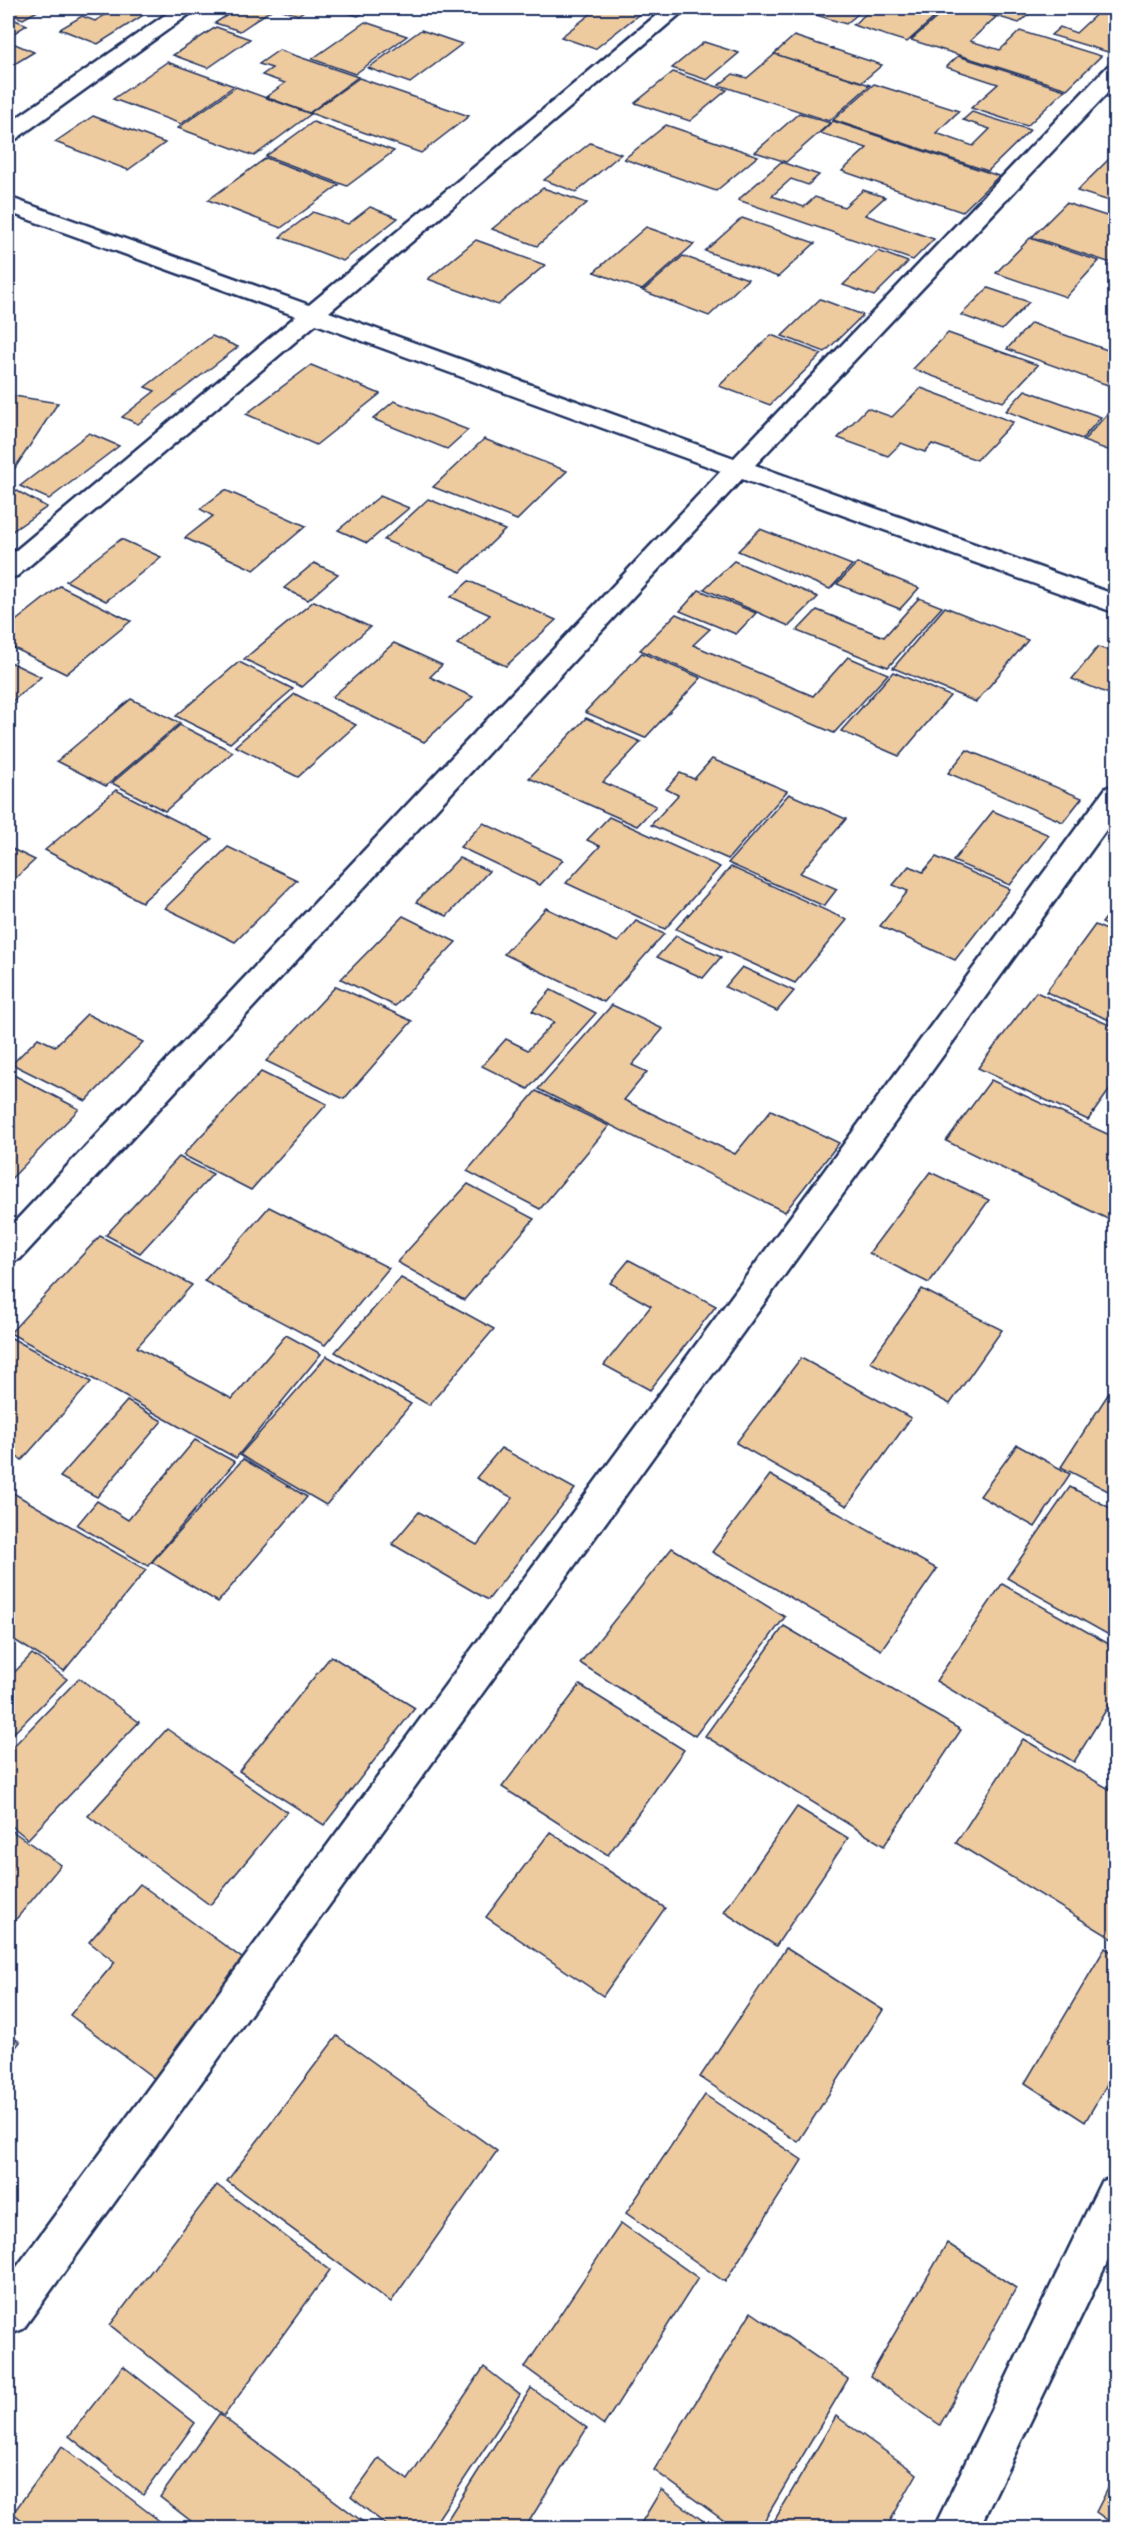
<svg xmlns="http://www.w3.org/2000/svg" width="1123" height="2536" viewBox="0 0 1123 2536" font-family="'Playpen Sans',sans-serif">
<rect width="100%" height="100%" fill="#fff"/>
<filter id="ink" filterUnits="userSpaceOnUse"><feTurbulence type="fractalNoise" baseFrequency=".0167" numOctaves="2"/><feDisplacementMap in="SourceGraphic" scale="12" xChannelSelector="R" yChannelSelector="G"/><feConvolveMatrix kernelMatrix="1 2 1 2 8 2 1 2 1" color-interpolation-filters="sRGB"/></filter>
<g filter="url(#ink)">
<g fill="#eeca9f" stroke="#1b2f5e" stroke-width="1.5">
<path d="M8,8H43L23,19L8,13Z"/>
<path d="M117,8L153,9L98,44L60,29L82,16L95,21Z"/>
<path d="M238,8H274L240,31L215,23Z"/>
<path d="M277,8H308L298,15Z"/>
<path d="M332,8H371L358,16Z"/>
<path d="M580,8H631L643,11L595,49L561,37L593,12Z"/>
<path d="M793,8H865L846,24Z"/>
<path d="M873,8H938L944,9L907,42L853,25Z"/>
<path d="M948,8H965L996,17L970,41L1000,50L1020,31L1101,56L1067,89L911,40Z"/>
<path d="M969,8H1036L1019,23Z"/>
<path d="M1103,8H1116V49L1111,53L1051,35L1060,27L1076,33Z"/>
<path d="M8,17L27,25L8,37Z"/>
<path d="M365,22L407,36L355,74L312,59Z"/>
<path d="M216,27L250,39L208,68L173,55Z"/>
<path d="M421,30L462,44L410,83L368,68Z"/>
<path d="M794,36L882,65L862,82L774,54Z"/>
<path d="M8,41L34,52L8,68Z"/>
<path d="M704,42L739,53L707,80L672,68Z"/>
<path d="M279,50L358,77L309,113L266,97L285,83L262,75L272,68L259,64Z"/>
<path d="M775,54L870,85L829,121L719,85L733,74L747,78Z"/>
<path d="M958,56L1065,90L1027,126L971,108L998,84L946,67Z"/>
<path d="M167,62L234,86L181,124L113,99Z"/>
<path d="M673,72L727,90L690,121L635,103Z"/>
<path d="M359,78L469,116L421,153L310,113Z"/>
<path d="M874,84L959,111L936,133L973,146L990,129L963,120L972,112L1030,130L988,171L833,120Z"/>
<path d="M236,87L311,114L254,156L178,128Z"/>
<path d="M799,113L830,123L786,162L755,152Z"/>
<path d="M93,116L165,143L128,170L55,142Z"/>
<path d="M833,121L999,176L962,212L842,171L867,148L820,133Z"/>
<path d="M313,122L394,151L347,186L266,156Z"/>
<path d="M666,125L758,156L716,191L624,159Z"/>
<path d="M590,143L621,154L576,192L544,180Z"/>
<path d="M1116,152V203L1077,191Z"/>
<path d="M266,158L339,185L281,228L208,200Z"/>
<path d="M781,162L819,175L808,185L791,179L772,196L804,207L815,197L844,207L863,190L885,197L865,215L934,239L913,260L738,200Z"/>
<path d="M543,188L587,203L537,246L492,229Z"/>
<path d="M1066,203L1116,219L1114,264L1032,237Z"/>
<path d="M370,207L398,218L343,261L280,237L313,212L348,224Z"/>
<path d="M742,218L815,243L778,277L705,251Z"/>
<path d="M646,227L694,244L642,290L594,272Z"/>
<path d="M1030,238L1099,261L1066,297L996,273Z"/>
<path d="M476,240L545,265L498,305L428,279Z"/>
<path d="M878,251L908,262L874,296L843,285Z"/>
<path d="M683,256L748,279L709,316L643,291Z"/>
<path d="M988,288L1029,302L1002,330L961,315Z"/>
<path d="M820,299L863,315L825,352L782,336Z"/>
<path d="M1031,323L1116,353V388L1007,349Z"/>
<path d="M948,333L1038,365L1003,402L913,369Z"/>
<path d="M771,335L822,354L770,405L719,386Z"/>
<path d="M212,336L238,347L138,424L122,417L155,391L145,387Z"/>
<path d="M311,365L380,394L316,445L246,414Z"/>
<path d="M921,388L1013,422L977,460L932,444L925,452L901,443L888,456L838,438L867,408L892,417Z"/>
<path d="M1025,390L1101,417L1082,439L1006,411Z"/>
<path d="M8,395L58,403L9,477H8Z"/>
<path d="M394,401L468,430L447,449L373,419Z"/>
<path d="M1116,404V453L1083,441Z"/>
<path d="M89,433L119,446L49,499L20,486Z"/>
<path d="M484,439L567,471L517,520L433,487Z"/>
<path d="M8,486L47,507L8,534Z"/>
<path d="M225,490L306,526L254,570L185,538L213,516L200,509Z"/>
<path d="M380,496L409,508L367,543L338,530Z"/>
<path d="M428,499L505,530L461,572L384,540Z"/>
<path d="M760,529L852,565L830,589L738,551Z"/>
<path d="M121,539L161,557L106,601L66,581Z"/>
<path d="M734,561L818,597L789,626L704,589Z"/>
<path d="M314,563L338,574L308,600L284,588Z"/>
<path d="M857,563L919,588L900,609L837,584Z"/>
<path d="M469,581L556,620L506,666L457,644L490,615L451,597Z"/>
<path d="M60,586L131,621L66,674L8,645V627Z"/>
<path d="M699,590L756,613L736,634L680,611Z"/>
<path d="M919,598L942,607L888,667L797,631L817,610L884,637Z"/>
<path d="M314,601L370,627L302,687L244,659Z"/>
<path d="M945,607L1028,640L976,702L893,668Z"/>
<path d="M676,614L710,629L693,645L813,696L848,657L888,674L834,733L640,650Z"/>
<path d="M394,643L442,665L430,677L473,697L424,742L332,697Z"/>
<path d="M1098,647L1116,653V697L1072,679Z"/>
<path d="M642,653L701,678L645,738L585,712Z"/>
<path d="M8,661L41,677L8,705Z"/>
<path d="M239,662L293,689L230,743L176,716Z"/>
<path d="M893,672L950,696L899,756L841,731Z"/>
<path d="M295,694L356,725L298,777L235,746Z"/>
<path d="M131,699L180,723L106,786L57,761Z"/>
<path d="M586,718L641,742L603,782L656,806L637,826L529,778Z"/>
<path d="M180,725L233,752L165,811L112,783Z"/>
<path d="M967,750L1082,798L1063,822L948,773Z"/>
<path d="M712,759L787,791L728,859L651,825L678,795L666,789L680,773L694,779Z"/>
<path d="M116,790L212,839L142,902L45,850Z"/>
<path d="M789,794L846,819L800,873L837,889L824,906L728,863Z"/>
<path d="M993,811L1049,835L1010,885L953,861Z"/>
<path d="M609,817L720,867L665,929L566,883L600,846L587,840Z"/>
<path d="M483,823L563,860L540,885L460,847Z"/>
<path d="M8,847L35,860L8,885Z"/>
<path d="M228,847L297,880L235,942L165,908Z"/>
<path d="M936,857L1010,889L955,960L880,926L908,891L893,885L909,866L923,872Z"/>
<path d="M459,858L489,871L447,916L416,902Z"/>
<path d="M731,867L847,920L795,983L676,929Z"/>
<path d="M1116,905V929L1102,923Z"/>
<path d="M546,908L618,942L636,921L664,934L604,1002L504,954Z"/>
<path d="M403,916L456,942L395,1006L341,979Z"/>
<path d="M1095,925L1116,934V1023L1046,992Z"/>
<path d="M676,936L721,957L703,978L657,957Z"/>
<path d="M742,967L794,991L777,1011L725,987Z"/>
<path d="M336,986L412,1021L344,1099L266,1061Z"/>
<path d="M551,990L596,1013L528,1089L482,1066L506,1039L528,1050L554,1022L532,1011Z"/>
<path d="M1036,992L1116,1028V1081L1088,1120L978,1068Z"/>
<path d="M612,1005L663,1029L632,1065L647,1072L624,1100L735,1154L771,1110L839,1143L785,1212L538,1089Z"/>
<path d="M87,1014L143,1042L86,1101L12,1064L38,1038L55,1046Z"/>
<path d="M8,1072L79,1109L8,1182Z"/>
<path d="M261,1072L327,1104L251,1190L183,1155Z"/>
<path d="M991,1080L1116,1138V1223L946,1141Z"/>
<path d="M536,1091L609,1126L540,1209L467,1171Z"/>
<path d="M179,1157L213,1174L140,1253L106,1235Z"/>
<path d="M930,1172L989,1200L929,1283L869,1253Z"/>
<path d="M468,1184L534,1219L464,1300L397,1262Z"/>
<path d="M269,1207L389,1268L325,1345L204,1281Z"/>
<path d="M100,1236L192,1285L137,1347L232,1399L286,1335L321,1354L236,1458L10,1333Z"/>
<path d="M629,1260L716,1306L650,1390L604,1365L651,1306L610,1283Z"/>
<path d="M401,1278L494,1329L429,1405L335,1352Z"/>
<path d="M922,1289L1002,1330L950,1404L870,1362Z"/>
<path d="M8,1336L91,1382L22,1460L8,1452Z"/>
<path d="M327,1356L411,1404L326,1505L240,1455Z"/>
<path d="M801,1358L911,1418L847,1506L736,1443Z"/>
<path d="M1116,1382V1495L1061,1467Z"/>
<path d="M127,1401L162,1421L97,1497L60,1477Z"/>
<path d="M195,1440L235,1462L148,1566L77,1525L97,1501L128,1520Z"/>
<path d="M1017,1445L1070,1474L1035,1527L980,1496Z"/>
<path d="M501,1448L575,1489L488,1600L392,1544L419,1512L477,1545L513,1498L476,1478Z"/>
<path d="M243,1459L307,1497L218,1602L152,1562Z"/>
<path d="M770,1475L937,1569L881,1650L712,1552Z"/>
<path d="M1070,1487L1116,1511V1639L1007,1578Z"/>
<path d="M8,1490L146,1570L64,1671L8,1636Z"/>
<path d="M672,1548L785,1617L695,1736L580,1663Z"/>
<path d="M1002,1584L1116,1648V1694L1074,1762L936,1681Z"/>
<path d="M784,1626L961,1730L884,1846L705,1736Z"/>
<path d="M32,1654L67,1679L8,1739V1679Z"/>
<path d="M331,1656L415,1708L324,1825L239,1771Z"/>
<path d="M79,1678L139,1722L28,1839L8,1823V1752Z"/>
<path d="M580,1685L684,1750L608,1855L502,1787Z"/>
<path d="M167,1729L287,1812L210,1905L88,1816Z"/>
<path d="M1023,1739L1116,1793V1941L956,1843Z"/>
<path d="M797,1807L848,1838L776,1946L724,1912Z"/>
<path d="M8,1828L61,1865L8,1929Z"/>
<path d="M550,1832L665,1908L603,1996L486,1917Z"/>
<path d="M140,1884L250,1964L155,2079L70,2015L115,1962L89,1942Z"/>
<path d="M786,1948L883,2010L798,2142L700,2077Z"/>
<path d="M1105,1948L1116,1955V2069L1085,2122L1025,2083Z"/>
<path d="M8,2034L20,2042L8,2057Z"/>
<path d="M337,2036L497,2151L391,2302L227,2181Z"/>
<path d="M705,2095L802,2160L725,2282L626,2213Z"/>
<path d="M217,2185L330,2270L224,2416L110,2325Z"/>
<path d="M621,2223L698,2278L604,2425L525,2367Z"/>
<path d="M947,2243L1016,2288L940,2425L870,2376Z"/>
<path d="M751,2312L848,2379L760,2528H734L654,2470Z"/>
<path d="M123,2366L195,2423L143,2495L69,2436Z"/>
<path d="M484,2367L520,2395L432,2528H390L351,2497L379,2458L408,2480Z"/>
<path d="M531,2388L587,2428L525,2528H442Z"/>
<path d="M219,2414L371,2528H200L160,2497Z"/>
<path d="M836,2416L917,2474L886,2528H770Z"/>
<path d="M62,2446L161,2522L156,2528H32L13,2513Z"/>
<path d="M1116,2473V2526L1096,2512Z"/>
<path d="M661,2490L713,2528H638Z"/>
</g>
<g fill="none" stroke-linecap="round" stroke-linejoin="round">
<g stroke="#1b2f5e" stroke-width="5">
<g id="minor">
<path d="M175,8H198L16,139L8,140V124Z"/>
<path d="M665,8H687L329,312L734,458L1108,66L1116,65V84L755,465L1116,595V613L742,479L20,1259L8,1263V1229L721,471L316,324L17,576L8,578V557L296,316L8,212V197L309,305Z"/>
<path d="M1116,785V816L23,2329L8,2335V2279L1106,788Z"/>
<path d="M1116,2176V2244L979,2528H934L1101,2182Z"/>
</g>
</g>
<use href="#minor" fill="#fff" fill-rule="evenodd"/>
</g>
</g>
<rect width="1123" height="2536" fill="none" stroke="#fff" stroke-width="30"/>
<rect x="15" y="15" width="1093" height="2506" fill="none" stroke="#1b2f5e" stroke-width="2" filter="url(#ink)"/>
</svg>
